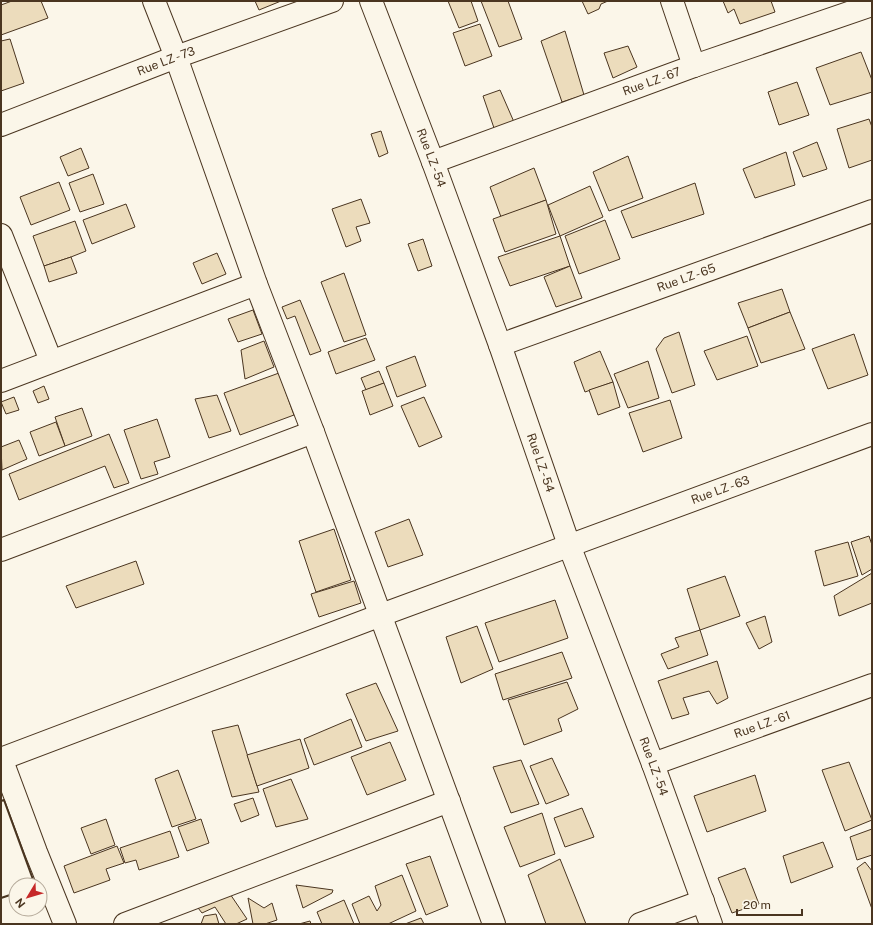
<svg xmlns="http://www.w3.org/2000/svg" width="873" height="925" viewBox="0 0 873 925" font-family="'Public Sans',sans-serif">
<rect width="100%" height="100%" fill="#fbf6e9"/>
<g fill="#ecdcbc" stroke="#4a3520">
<path d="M12,1H41L48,18L1,35V5Z"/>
<path d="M255,1H281L259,10Z"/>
<path d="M448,1H471L478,21L459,28Z"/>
<path d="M481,1H508L522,39L499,47Z"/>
<path d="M582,1H608L601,4L599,9L588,14Z"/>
<path d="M723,1H771L775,12L740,24L734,9L728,13Z"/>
<path d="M480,24L492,56L465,66L453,33Z"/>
<path d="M565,31L584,95L562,102L541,41Z"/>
<path d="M10,39L24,83L1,91V41Z"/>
<path d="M628,46L637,67L613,78L604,53Z"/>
<path d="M861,52L872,80V92L830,105L816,68Z"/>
<path d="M797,82L809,115L779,125L768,92Z"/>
<path d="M500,90L514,122L494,128L483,96Z"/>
<path d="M869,119L872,127V160L849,168L837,129Z"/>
<path d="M381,131L388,153L379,157L371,134Z"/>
<path d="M817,142L827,169L803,177L793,152Z"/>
<path d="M81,148L89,168L68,176L60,157Z"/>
<path d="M786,152L795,185L755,198L743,169Z"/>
<path d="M628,156L643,198L609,211L593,172Z"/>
<path d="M534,168L546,200L501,217L490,187Z"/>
<path d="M93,174L104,204L80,212L69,183Z"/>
<path d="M59,182L70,210L31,225L20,197Z"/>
<path d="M695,183L704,214L632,238L621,211Z"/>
<path d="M590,186L603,217L560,236L548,205Z"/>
<path d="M361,199L370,223L356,227L361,241L346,247L332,209Z"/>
<path d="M546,200L556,234L505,252L493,219Z"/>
<path d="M126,204L135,227L92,244L83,220Z"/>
<path d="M605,220L620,259L579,274L565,236Z"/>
<path d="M75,221L86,251L71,257L44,266L33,236Z"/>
<path d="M560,236L570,266L510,286L498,257Z"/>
<path d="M423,239L432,266L418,271L408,244Z"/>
<path d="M217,253L226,274L202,284L193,263Z"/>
<path d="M71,257L77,273L49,282L44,266Z"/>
<path d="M570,266L582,298L556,307L544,277Z"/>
<path d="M344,273L366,335L344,342L321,282Z"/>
<path d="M782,289L790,312L748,328L738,303Z"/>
<path d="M300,300L321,351L310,355L295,316L287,319L282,307Z"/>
<path d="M253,310L262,334L238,342L228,319Z"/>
<path d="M790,312L805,349L761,363L748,328Z"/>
<path d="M679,332L695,385L672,393L656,349L664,338Z"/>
<path d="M854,334L868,375L828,389L812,349Z"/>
<path d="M747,336L758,366L717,380L704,351Z"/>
<path d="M366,338L375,360L336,374L328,352Z"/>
<path d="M264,341L274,367L245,379L241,350Z"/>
<path d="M600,351L613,382L585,392L574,362Z"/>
<path d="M415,356L426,386L397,397L386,367Z"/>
<path d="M648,361L659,398L628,408L614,374Z"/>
<path d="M379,371L384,383L366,390L361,378Z"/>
<path d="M279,373L294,415L240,435L224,393Z"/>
<path d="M613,382L620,407L598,415L589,390Z"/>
<path d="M384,383L393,406L370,415L362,391Z"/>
<path d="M44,386L49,399L38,403L33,391Z"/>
<path d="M217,395L231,431L209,438L195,399Z"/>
<path d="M14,397L19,410L6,414L1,402Z"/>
<path d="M424,397L442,437L419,447L401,406Z"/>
<path d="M670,400L682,438L643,452L629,413Z"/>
<path d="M82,408L92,436L65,446L55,417Z"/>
<path d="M157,419L170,457L154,462L158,474L141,479L124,430Z"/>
<path d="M56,422L65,446L39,456L30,432Z"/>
<path d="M109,434L129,483L114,488L105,466L19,500L9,474Z"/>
<path d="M19,440L27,459L2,470L1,447Z"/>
<path d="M409,519L423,555L388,567L375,532Z"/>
<path d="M334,529L351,580L316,592L299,541Z"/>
<path d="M869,536L872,545V569L862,575L851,542Z"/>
<path d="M848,542L858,576L824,586L815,551Z"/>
<path d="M136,561L144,584L76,608L66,586Z"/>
<path d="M872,573V603L839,616L834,596Z"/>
<path d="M725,576L740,616L700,630L687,589Z"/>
<path d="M354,581L361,603L319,617L311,594Z"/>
<path d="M555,600L568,638L499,662L485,623Z"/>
<path d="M765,616L772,642L759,649L746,623Z"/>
<path d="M477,626L493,669L461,683L446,637Z"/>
<path d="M700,630L708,655L668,669L661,654L679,647L675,638Z"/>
<path d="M562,652L572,678L503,700L495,674Z"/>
<path d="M717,661L728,698L717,704L709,691L683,698L689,714L672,719L658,681Z"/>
<path d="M567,682L578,709L558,719L562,731L524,745L508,700Z"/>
<path d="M376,683L398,731L366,741L346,694Z"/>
<path d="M351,719L362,747L314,765L304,739Z"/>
<path d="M238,725L259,792L232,797L212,731Z"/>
<path d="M300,739L309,768L257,786L247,755Z"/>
<path d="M390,742L406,780L367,795L351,757Z"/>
<path d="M552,758L569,795L546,804L530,766Z"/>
<path d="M521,760L539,804L511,813L493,767Z"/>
<path d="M849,762L872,820L845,831L822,770Z"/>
<path d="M178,770L196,819L172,827L155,779Z"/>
<path d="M755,775L766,811L707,832L694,796Z"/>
<path d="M291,779L308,819L276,827L263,789Z"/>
<path d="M253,798L259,815L241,822L234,804Z"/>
<path d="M582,808L594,837L565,847L554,818Z"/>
<path d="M542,813L555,854L520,867L504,827Z"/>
<path d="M106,819L115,845L91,854L81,828Z"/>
<path d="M201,819L209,843L187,851L178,827Z"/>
<path d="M872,829V855L857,860L850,837Z"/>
<path d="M170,831L179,857L139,870L136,860L125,863L120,848Z"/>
<path d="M823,842L833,867L791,883L783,856Z"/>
<path d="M117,846L124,863L106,869L110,880L74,893L64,866Z"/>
<path d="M430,856L448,906L426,915L406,864Z"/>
<path d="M560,859L586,924H546L528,875Z"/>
<path d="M865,862L872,871V909L857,868Z"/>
<path d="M745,868L759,904L732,913L718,878Z"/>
<path d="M402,875L416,911L388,924H360L352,904L369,896L377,911L381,905L375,886Z"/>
<path d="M296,885L333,890L332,893L303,908Z"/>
<path d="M226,888L247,919L236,924H226L215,907L202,913L191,899Z"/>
<path d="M248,898L264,908L272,903L277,920L265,924H253Z"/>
<path d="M344,900L354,924H322L317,912Z"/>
<path d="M216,914L219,924H201L204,916Z"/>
<path d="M421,918L424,924H405Z"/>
<path d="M310,921L311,924H299Z"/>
</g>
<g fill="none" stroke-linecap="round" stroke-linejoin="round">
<g stroke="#4a3520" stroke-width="24">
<g id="minor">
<path d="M154,1L176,57L256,284L313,432L494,924"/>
<path id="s1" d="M371,1L433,162L500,345L569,545L653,764L711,924"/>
<path d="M672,1L694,66"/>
<path id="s2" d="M1,125L176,57L332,1"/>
<path id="s3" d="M433,162L694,66L872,5"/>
<path d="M1,235L51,361"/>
<path id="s4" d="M500,345L872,211"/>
<path d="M1,381L256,284"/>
<path d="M1,550L313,432"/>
<path d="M1,758L36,852L65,924"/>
<path id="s5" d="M1,759L381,615L872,434"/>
<path id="s6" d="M653,764L872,685"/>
<path d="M125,924L449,801"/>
<path d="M640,924L703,901"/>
</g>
</g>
<use href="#minor" stroke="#fbf6e9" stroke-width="22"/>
<g stroke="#4a3520" stroke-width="2">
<path d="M1,801L4,800L35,885"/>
<path d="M1,898L16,893"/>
</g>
</g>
<g text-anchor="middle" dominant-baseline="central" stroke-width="3" stroke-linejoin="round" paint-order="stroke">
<g font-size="12" fill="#4a3520" stroke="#fbf6e9">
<text stroke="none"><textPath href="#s2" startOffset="177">Rue LZ - 73</textPath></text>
<text stroke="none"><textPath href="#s3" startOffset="233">Rue LZ - 67</textPath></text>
<text stroke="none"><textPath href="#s1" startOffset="168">Rue LZ - 54</textPath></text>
<text stroke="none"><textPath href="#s4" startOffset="198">Rue LZ - 65</textPath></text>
<text stroke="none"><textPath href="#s1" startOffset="492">Rue LZ - 54</textPath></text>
<text stroke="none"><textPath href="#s5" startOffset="768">Rue LZ - 63</textPath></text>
<text stroke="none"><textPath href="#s6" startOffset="116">Rue LZ - 61</textPath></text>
<text stroke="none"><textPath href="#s1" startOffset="816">Rue LZ - 54</textPath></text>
</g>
</g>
<rect width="873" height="925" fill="none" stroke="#4a3520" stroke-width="4"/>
<g transform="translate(28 897) rotate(232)"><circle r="19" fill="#fbf6e9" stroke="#b4a999"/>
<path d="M0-3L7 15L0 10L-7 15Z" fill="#c62828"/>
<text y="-6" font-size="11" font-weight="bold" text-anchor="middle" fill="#4a3520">N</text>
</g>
<path d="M737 909v6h65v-6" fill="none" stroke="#4a3520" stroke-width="2"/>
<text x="743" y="909" font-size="12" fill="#4a3520" stroke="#fbf6e9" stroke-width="3" paint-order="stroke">20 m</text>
</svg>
